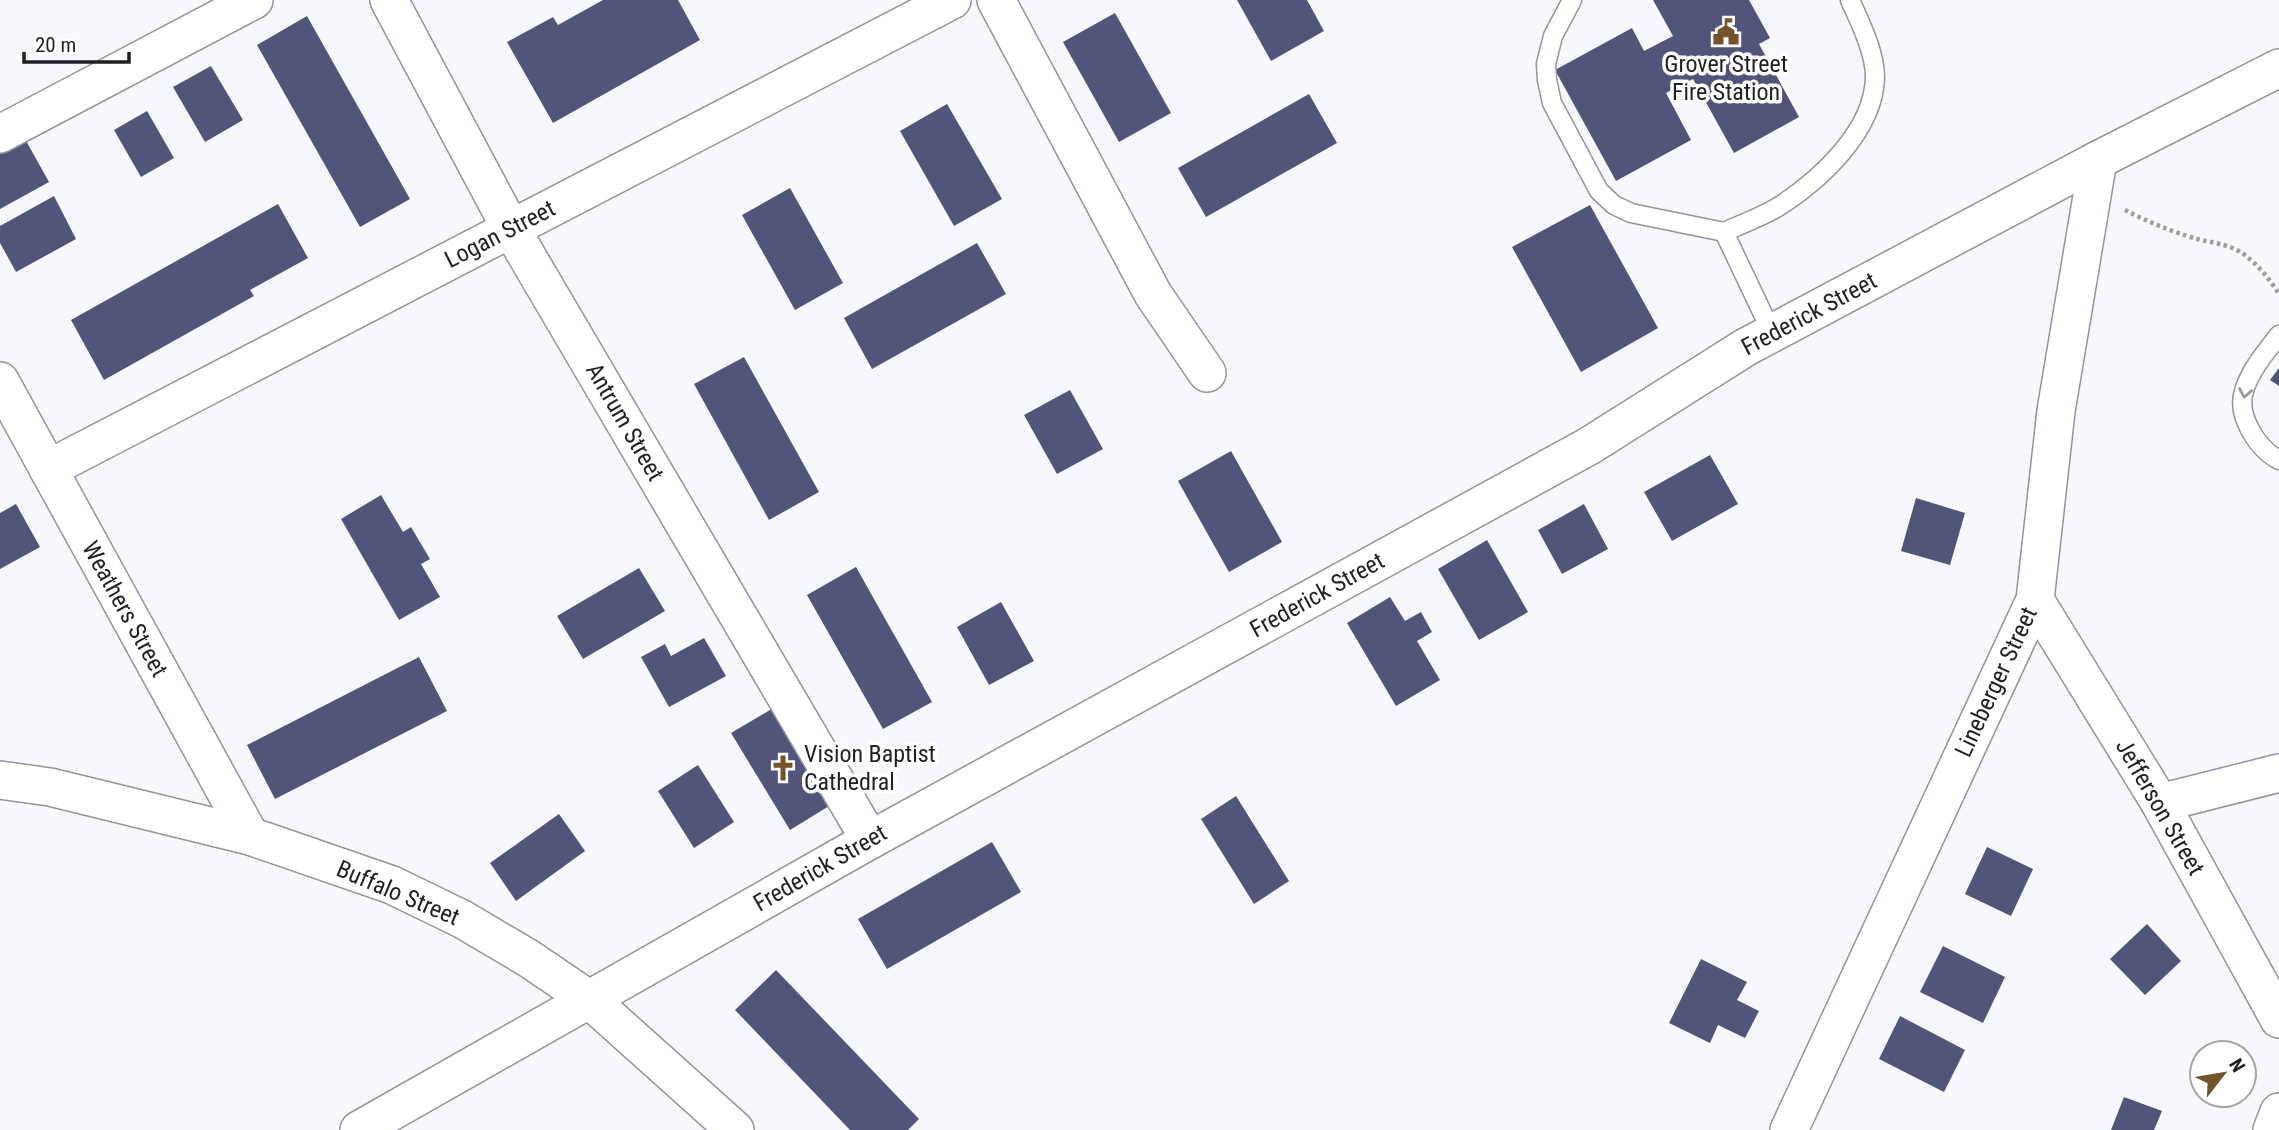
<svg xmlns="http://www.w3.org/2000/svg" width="2279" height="1130" viewBox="0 0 2279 1130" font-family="'Roboto Condensed',sans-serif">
<rect width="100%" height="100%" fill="#f7f8fd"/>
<g fill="#51557a">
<path d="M603,0H678L700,40L553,123L507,42L553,17L558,25Z"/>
<path d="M1237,0H1307L1324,31L1271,61Z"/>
<path d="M1653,0H1749L1770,38L1759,44L1799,117L1734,153L1693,79L1666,93L1691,140L1616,181L1555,70L1632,28L1644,51L1673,36Z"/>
<path d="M1115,13L1171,113L1119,142L1063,42Z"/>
<path d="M307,16L410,199L360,227L257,45Z"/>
<path d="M211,66L243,120L205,142L173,87Z"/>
<path d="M1309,94L1337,143L1206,217L1178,168Z"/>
<path d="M947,104L1002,199L954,226L900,131Z"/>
<path d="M147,111L174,158L141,177L114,130Z"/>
<path d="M25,139L49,182L0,209V153Z"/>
<path d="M790,188L843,283L795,310L742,215Z"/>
<path d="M54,196L76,239L16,272L0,243V226Z"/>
<path d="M278,204L308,258L250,290L254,296L104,380L71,320Z"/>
<path d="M1590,205L1658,328L1581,372L1512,247Z"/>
<path d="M977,243L1006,294L872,369L844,318Z"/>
<path d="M744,357L819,492L769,520L694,384Z"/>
<path d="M2279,368V386L2270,380Z"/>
<path d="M1070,390L1103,449L1057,474L1024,415Z"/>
<path d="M1231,451L1282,542L1229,572L1178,481Z"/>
<path d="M1710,455L1738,504L1672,541L1644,492Z"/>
<path d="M381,495L403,532L411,527L430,559L421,564L440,597L399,620L341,519Z"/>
<path d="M1916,498L1965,513L1950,565L1901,551Z"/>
<path d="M16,504L40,547L0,569V513Z"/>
<path d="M1584,504L1608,549L1562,574L1538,530Z"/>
<path d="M1487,540L1528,612L1479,640L1438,569Z"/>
<path d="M856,567L932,702L883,729L807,595Z"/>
<path d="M639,568L665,611L583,659L557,616Z"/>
<path d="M1390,597L1405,621L1421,612L1432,632L1417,641L1440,680L1396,706L1347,623Z"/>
<path d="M1001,602L1034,661L989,685L957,627Z"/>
<path d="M704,638L726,676L669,707L641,657L665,644L671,656Z"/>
<path d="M419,657L447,711L275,799L247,745Z"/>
<path d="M775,707L834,803L790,830L731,733Z"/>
<path d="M698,765L734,822L694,848L658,791Z"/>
<path d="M1236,796L1289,881L1254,904L1201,819Z"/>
<path d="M559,814L585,851L516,901L490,863Z"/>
<path d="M992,842L1021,892L887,969L858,919Z"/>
<path d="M1987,847L2033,869L2011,916L1965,894Z"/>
<path d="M2147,924L2181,961L2145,995L2110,959Z"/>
<path d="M1943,946L2005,977L1983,1023L1920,992Z"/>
<path d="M1701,959L1747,982L1737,1000L1759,1011L1745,1038L1718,1025L1710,1043L1669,1023Z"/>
<path d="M776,970L919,1119L908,1130H850L735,1010Z"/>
<path d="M1900,1016L1965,1050L1944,1092L1879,1059Z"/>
<path d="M2124,1097L2162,1111L2154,1130H2111Z"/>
</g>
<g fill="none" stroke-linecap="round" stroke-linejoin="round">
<g stroke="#9394a1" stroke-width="21">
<g id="service">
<path d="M1572,0L1553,36L1546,64L1547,80L1552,103L1599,191L1614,205L1631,213L1724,232L1772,333"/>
<path d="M1724,232C1742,224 1761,217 1778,207C1820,180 1874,131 1875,77C1875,52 1860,22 1850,0"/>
<path d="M2279,335C2266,352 2250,370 2244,391C2236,416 2258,449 2279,460"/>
</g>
</g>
<g stroke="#9394a1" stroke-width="40">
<g id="minor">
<path d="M389,0L511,229L870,840"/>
<path d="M996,0L1153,294L1207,373"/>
<path d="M0,134L254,0"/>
<path d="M0,381L250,836"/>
<path d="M48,469L952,0"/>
<path d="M2035,600L2160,803L2279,1019"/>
<path d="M0,780L50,787L250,836L392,885L462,919L528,958L590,1000L735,1130"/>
<path d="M2160,803L2279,773"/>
<path d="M359,1130L870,840L1589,446L1746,347L2098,160L2279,68"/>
<path d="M1789,1130L2035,600L2056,411L2098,160"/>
<path d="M2272,1130L2279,1112"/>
</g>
</g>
<path stroke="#9c9da2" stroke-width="4.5" stroke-dasharray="3.5 3.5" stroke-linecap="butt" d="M2125,210C2148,222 2175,233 2201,240C2215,243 2230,245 2242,253C2257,263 2270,280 2279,294"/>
<use href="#service" stroke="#fff" stroke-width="18"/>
<use href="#minor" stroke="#fff" stroke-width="37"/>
</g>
<defs><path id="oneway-chevron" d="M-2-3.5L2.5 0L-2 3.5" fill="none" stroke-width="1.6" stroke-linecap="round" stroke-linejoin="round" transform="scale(1.75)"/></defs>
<use stroke="#9a9b9d" href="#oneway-chevron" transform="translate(2245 393) rotate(100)"/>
<defs>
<g id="civic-bare" transform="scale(2.1)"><path d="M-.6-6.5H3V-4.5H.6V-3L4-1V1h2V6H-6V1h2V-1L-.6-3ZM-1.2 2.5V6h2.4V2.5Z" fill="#75532b" stroke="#fff" stroke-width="2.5" paint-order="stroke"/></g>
<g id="church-bare" transform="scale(2.1)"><path d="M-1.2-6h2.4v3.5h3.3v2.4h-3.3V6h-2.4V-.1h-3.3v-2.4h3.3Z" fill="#75532b" stroke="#fff" stroke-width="2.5" paint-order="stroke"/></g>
</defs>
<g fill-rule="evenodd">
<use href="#civic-bare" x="1726" y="32"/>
<use href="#church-bare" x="783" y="768"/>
</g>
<g text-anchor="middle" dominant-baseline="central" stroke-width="7" stroke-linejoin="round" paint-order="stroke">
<g font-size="24" fill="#1f2025" stroke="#fff">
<text x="1726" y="64">Grover Street<tspan x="1726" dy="28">Fire Station</tspan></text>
<text x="804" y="754" text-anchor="start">Vision Baptist<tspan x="804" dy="28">Cathedral</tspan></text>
</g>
<g font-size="24" fill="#1f2025" stroke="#fff">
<text transform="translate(500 234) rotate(-27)">Logan Street</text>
<text transform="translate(1809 314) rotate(-28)">Frederick Street</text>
<text transform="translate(625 422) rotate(60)">Antrum Street</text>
<text transform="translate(1317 595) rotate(-29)">Frederick Street</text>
<text transform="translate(125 609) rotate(61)">Weathers Street</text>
<text transform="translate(1996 682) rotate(-65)">Lineberger Street</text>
<text transform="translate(2160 807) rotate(60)">Jefferson Street</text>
<text transform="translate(820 868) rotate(-30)">Frederick Street</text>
<text transform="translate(398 893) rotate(23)">Buffalo Street</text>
</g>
</g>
<g transform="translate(2223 1074) rotate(59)"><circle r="33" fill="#ffffff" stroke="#a5a6a8" stroke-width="2"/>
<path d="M0-5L12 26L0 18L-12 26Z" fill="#75532b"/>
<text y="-10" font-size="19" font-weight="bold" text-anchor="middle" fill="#1f2025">N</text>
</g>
<path d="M24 52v10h105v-10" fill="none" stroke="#1f2025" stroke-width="3.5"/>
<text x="35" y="52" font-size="21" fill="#1f2025" stroke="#ffffff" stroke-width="5" paint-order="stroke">20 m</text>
</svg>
